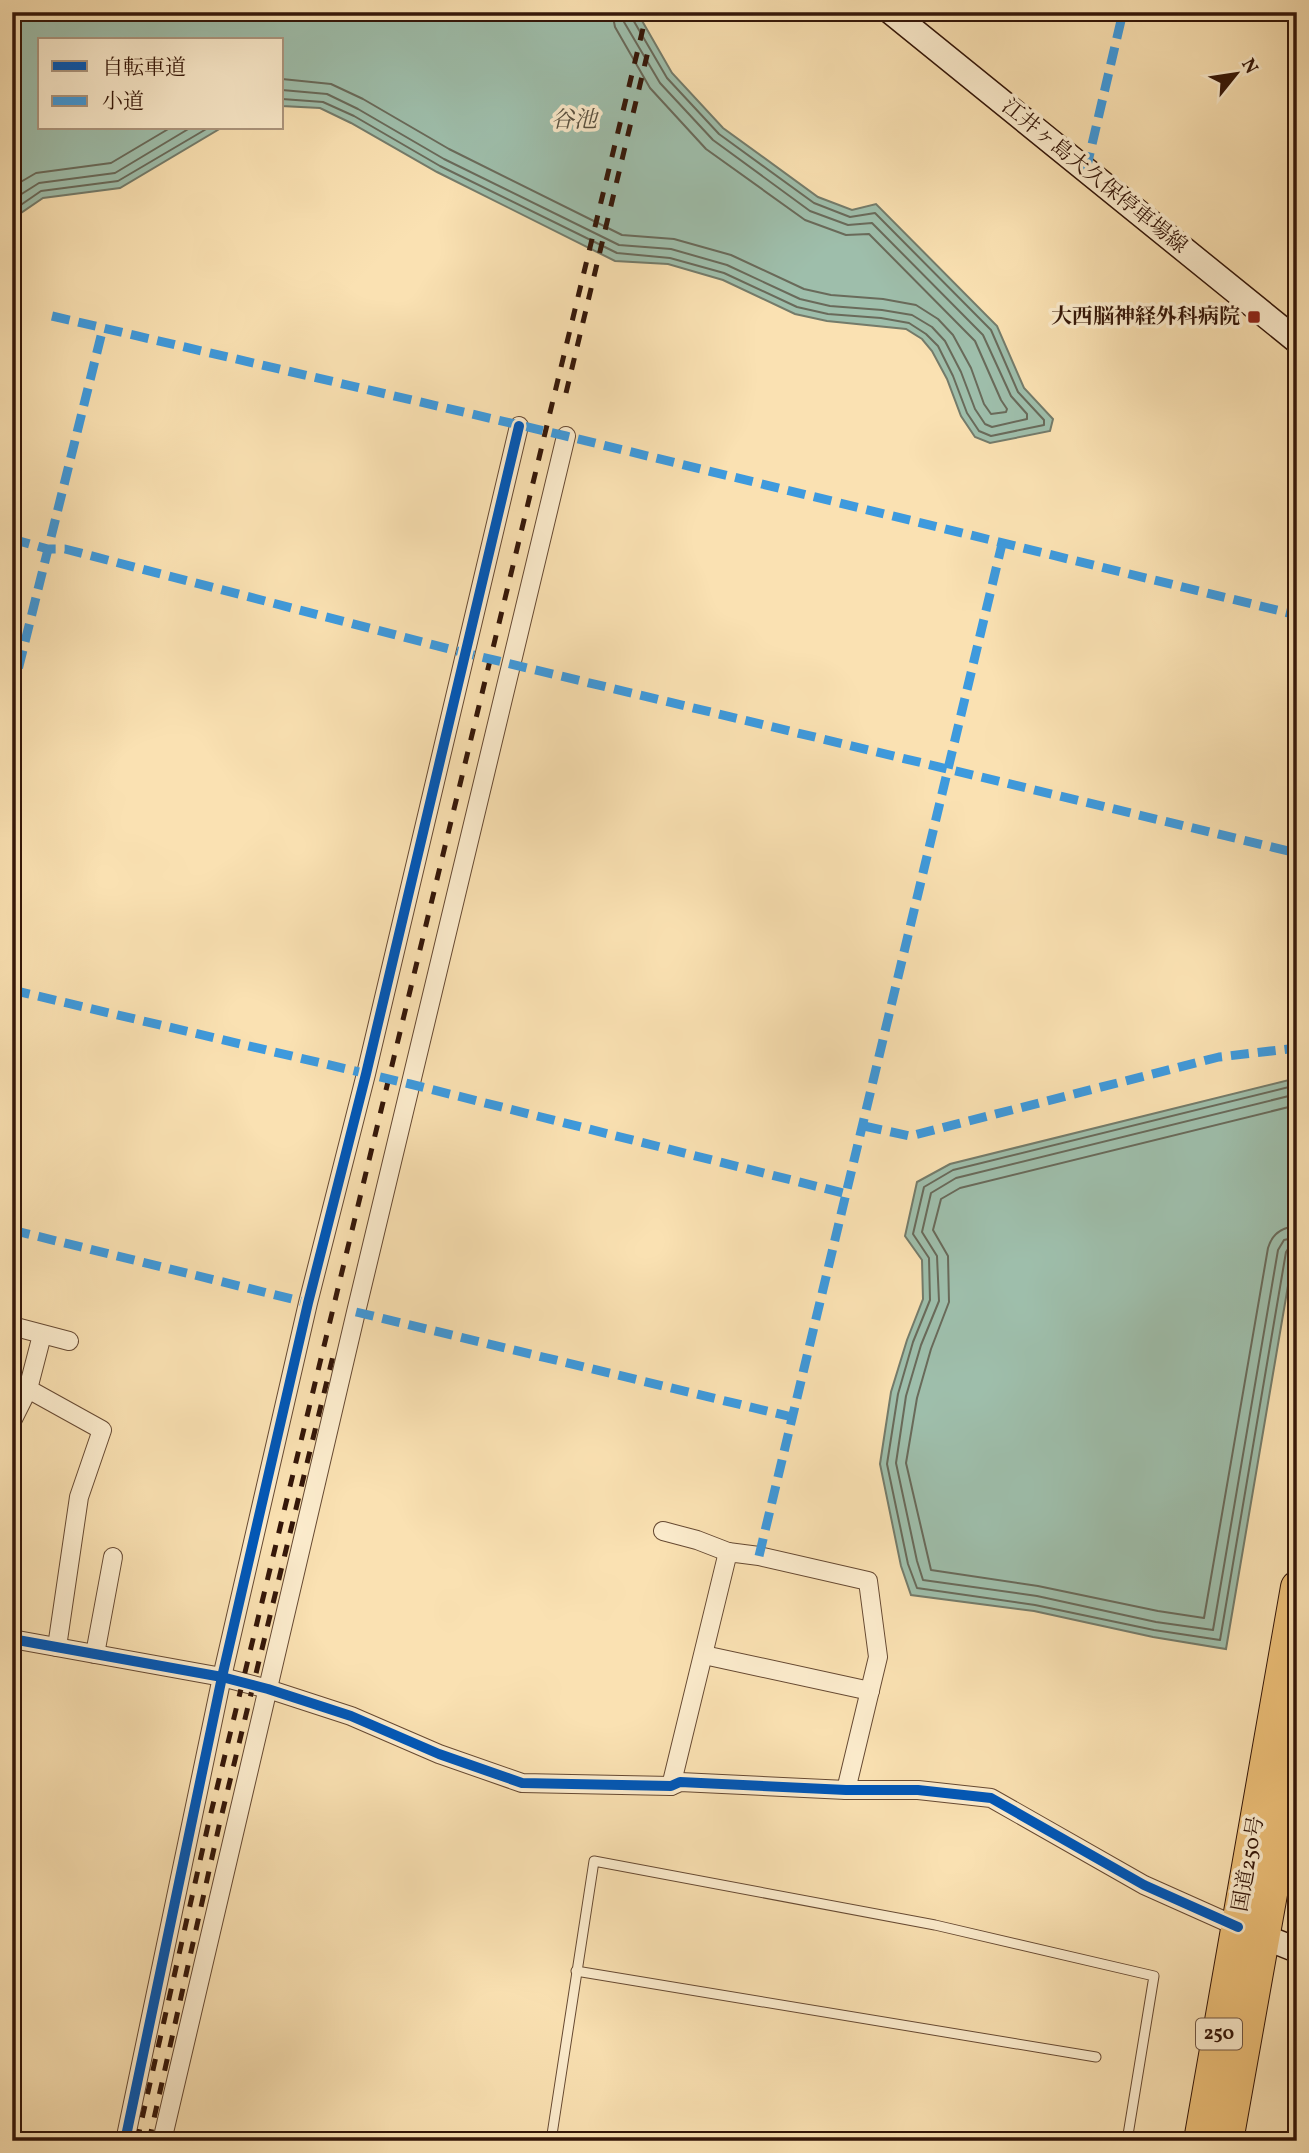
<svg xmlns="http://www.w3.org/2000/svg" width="1309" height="2153" viewBox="0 0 1309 2153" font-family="Vollkorn,'Noto Serif JP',serif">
<rect width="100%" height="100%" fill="#fae1b2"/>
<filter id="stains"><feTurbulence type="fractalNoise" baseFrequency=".00286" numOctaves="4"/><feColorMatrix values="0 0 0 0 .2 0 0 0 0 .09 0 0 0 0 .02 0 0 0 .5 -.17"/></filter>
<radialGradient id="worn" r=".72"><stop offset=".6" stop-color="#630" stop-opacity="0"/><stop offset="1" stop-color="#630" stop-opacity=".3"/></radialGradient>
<g fill="#9ebeab" stroke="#747b6a" stroke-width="2">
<path d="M12,12H637L672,73L723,128L818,197L852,210L876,204L997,326L1024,388L1053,419L1050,431L990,443L975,437L961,416L947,379L932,351L922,339L906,329L827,321L795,314L723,280L668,264L615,261L437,172L351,123L320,108L282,106V40H40V128H221L120,188L43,198L12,219Z"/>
<path d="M1297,1078V1233L1226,1649L1153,1637L1034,1611L911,1595L901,1566L880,1464L891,1392L907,1340L923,1299L922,1260L905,1236L917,1182L950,1164Z"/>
</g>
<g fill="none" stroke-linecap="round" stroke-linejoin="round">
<g stroke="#696a5a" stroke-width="2">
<path d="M282,79L331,84L363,99L449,149L622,235L674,239L731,255L804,289L831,295L883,299L916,305L938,319L953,335L971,368L984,404L991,414L1006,412L1007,409L1001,400L975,341L869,234L846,235L805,220L706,149L650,88L615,27L612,12"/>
<path d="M282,90L327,94L358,109L444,159L619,245L671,249L727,265L800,299L830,306L882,310L912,315L932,327L945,341L961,372L975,409L985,424L992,427L1027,419V414L1011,396L983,335L872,223L848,225L810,211L713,140L660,83L624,22L622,12"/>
<path d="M282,99L323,102L354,116L440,166L617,253L670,258L724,273L797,307L828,314L881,318L909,323L926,334L938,346L953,376L967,413L979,431L991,436L1044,425V420L1018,392L991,330L875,213L850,217L814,203L719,134L667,78L632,18L631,12"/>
<path d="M12,187L36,173L111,163L170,128"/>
<path d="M12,200L39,183L115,173L190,128"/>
<path d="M12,211L41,191L118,181L208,128"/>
<path d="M1297,1085L953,1170L924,1187L913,1234L929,1258L930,1300L913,1342L898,1394L887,1464L908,1564L917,1588L1035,1605L1154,1630L1220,1640L1286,1252L1290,1246L1297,1245"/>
<path d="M1297,1094L956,1178L931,1193L922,1232L937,1256L939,1301L921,1345L906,1396L896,1463L917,1561L923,1580L1037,1596L1156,1622L1213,1630L1278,1250L1284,1240L1297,1237"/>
<path d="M1297,1105L960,1188L941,1199L933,1230L948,1256L949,1302L931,1349L917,1398L906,1463L931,1570L1038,1586L1158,1611L1204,1618L1268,1248C1272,1234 1282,1227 1297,1226"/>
</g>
<g stroke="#664932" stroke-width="11">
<g id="lane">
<path d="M576,1971L1096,2057"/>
<path d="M551,2141L594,1861L935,1925L1154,1976L1127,2141"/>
</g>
</g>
<g stroke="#664932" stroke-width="20">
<g id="street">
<path d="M12,1326L69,1341"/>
<path d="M28,1389L102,1430L79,1497L57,1647"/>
<path d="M12,1421L28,1389L42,1335"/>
<path d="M663,1531L697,1540L728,1552"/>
<path d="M12,1639L222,1677L268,1689L351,1716L439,1754L522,1783L671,1786L680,1782L846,1790H918L991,1798L1144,1885L1238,1927"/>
<path d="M95,1654L113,1557"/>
<path d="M704,1655L870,1691"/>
<path d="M671,1786L728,1552L759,1556L868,1581L878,1657L846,1790"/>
<path d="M125,2141L222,1677L308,1303L366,1074L519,426"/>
<path d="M162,2141L356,1312L566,436"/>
</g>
</g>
<g stroke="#341608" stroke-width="27">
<g id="secondary">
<path d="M891,12L1297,341"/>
<path d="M1249,1931L1297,1950"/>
</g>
</g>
<g stroke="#341608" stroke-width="34">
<g id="highway">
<path d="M1200,2141L1297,1587"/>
<path d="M1227,2141L1297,1748"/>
</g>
</g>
<use href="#lane" stroke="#fceccd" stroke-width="9"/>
<use href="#street" stroke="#fceccd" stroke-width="18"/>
<use href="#secondary" stroke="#fceccd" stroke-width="24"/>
<use href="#highway" stroke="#edc079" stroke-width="32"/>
<g stroke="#341608" stroke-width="5" stroke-dasharray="12 12" stroke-linecap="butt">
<path d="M566,393L650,43"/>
<path d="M137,2141L209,1821L647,12"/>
<path d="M149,2141L219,1826L333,1356"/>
</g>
<g stroke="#3e9add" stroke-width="9" stroke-dasharray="18 9" stroke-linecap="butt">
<path d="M1086,170L1123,12"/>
<path d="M52,316L566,436L1297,615"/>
<path d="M12,539L48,549H65L465,653L1297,853"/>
<path d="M12,694L103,328"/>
<path d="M12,990L410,1084L847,1194"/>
<path d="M864,1126L910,1136L1219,1057L1297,1048"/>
<path d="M12,1230L308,1303"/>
<path d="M356,1312L792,1417"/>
<path d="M759,1556L1002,544"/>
</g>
<g stroke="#fceccd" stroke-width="15">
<g id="cycleway">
<path d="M12,1639L222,1677L268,1689L351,1716L439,1754L522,1783L671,1786L680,1782L846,1790H918L991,1798L1144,1885L1238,1927"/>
<path d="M125,2141L222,1677L308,1303L366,1074L519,426"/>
</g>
</g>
<use href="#cycleway" stroke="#0057b8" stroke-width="10"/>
</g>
<rect fill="#8f2418" stroke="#fceccd" stroke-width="2.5" x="1247" y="310" width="14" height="14" rx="3.5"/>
<g text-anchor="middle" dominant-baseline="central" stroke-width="7" stroke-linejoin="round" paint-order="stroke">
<rect fill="#fceccd" stroke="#705643" stroke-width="2" x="1196" y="2018.5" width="46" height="31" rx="5"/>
<g font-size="19" font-weight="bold" fill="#341608">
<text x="1219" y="2034">250</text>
</g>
<g font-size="21" fill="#341608" stroke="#fceccd">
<text transform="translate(1094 177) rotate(39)">江井ヶ島大久保停車場線</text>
<text transform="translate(1249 1864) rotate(-80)">国道250号</text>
</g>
<g font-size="21" font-weight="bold" fill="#341608" stroke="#fceccd" text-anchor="end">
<text x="1240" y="317">大西脳神経外科病院</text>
</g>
<g font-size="23" font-style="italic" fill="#595141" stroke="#fceccd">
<text x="574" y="121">谷池</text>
</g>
</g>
<rect width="1309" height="2153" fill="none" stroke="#fae1b2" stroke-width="42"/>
<rect x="14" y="14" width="1281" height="2125" fill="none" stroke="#341608" stroke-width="3.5"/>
<rect x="21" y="21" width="1267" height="2111" fill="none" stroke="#341608" stroke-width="2"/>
<rect x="38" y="38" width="245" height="91" fill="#fceccd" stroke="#ac967e" stroke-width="2"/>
<rect x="52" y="61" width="35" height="10" fill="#0057b8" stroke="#ac967e" stroke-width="2"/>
<text x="102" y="74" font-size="21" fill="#341608">自転車道</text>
<rect x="52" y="96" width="35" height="10" fill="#3e9add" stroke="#ac967e" stroke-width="2"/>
<text x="102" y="108" font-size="21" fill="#341608">小道</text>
<g transform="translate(1236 74) rotate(60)" stroke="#fceccd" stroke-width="5" paint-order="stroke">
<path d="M0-5L12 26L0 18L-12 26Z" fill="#341608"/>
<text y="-10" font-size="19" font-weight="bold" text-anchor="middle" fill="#341608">N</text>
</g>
<rect width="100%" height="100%" filter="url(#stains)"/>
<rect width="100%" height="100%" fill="url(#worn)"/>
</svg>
